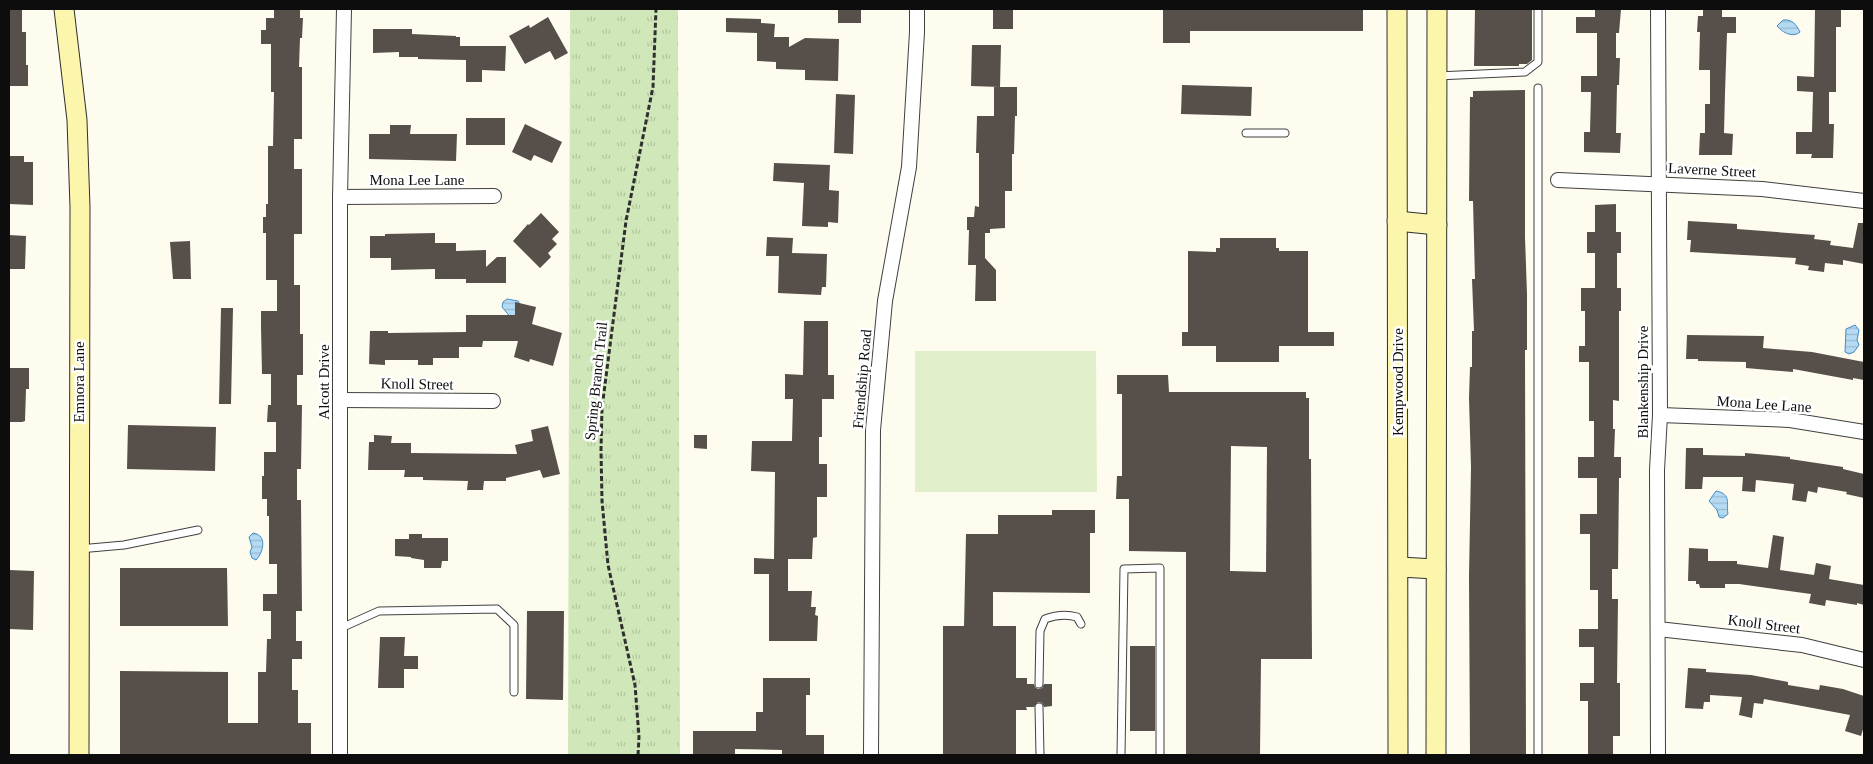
<svg xmlns="http://www.w3.org/2000/svg" width="1873" height="764" viewBox="0 0 1873 764" font-family="'Times New Roman',serif">
<defs>
<pattern id="grass-tufts" width="24" height="20" patternUnits="userSpaceOnUse" patternTransform="scale(1.25)"><rect width="24" height="20" fill="#d0e8b9"/><path d="M3 7l-1-3M5 7V3M7 7l1-3M15 17l-1-3M17 17v-4M19 17l1-3" fill="none" stroke="#b1c69e"/></pattern>
<pattern id="water-rules" width="6" height="5" patternUnits="userSpaceOnUse" patternTransform="scale(1.25)"><rect width="6" height="5" fill="#b5daf4"/><path d="M0 2.5h6" fill="none" stroke="#9abad0"/></pattern>
</defs>
<rect width="100%" height="100%" fill="#fefcef"/>
<path fill="url(#grass-tufts)" d="M570,9H678L680,755H568Z"/>
<path fill="#e1efcb" d="M915,351H1096L1097,492H915Z"/>
<g fill="url(#water-rules)" stroke="#3e8dc9">
<path d="M1783,20C1792,19 1796,24 1800,32C1793,38 1783,33 1777,26Z"/>
<path d="M507,299L518,301L521,306L516,324L502,307L503,302Z"/>
<path d="M1855,325L1859,330L1857,340L1859,345L1854,352L1849,354L1845,352L1846,329Z"/>
<path d="M1716,491C1732,494 1726,504 1728,514L1723,518L1719,517L1717,510L1709,501Z"/>
<path d="M253,533C268,535 263,553 256,560L252,558L250,552L252,547L249,537Z"/>
</g>
<g fill="#564f4a" fill-rule="evenodd">
<path d="M9,9H22V32H26V65H28V86H9Z"/>
<path d="M274,9H300V18H303L302,38H300L299,67H302V139H294V169H302V234H294V285H300V334H303V375H297V405H302L301,469H297V500H301L302,611H296V641H302V659H292V690H298V723H311V755H120V671L228,672V723H258V672H266L267,639H271V611H263V594H277V564H269V516H267V499H262V476H264V452H276V422H267L268,405H271V374H262L261,327V311H277V280H266V233H263V217H266V204H268V146H273L274,92H271V44H261V30H266V18H274Z"/>
<rect x="838" y="9" width="23" height="14"/>
<rect x="993" y="9" width="20" height="20"/>
<path d="M1163,9H1363V31H1190V43H1163Z"/>
<path d="M1475,9H1532V60L1527,64H1519V66H1474Z"/>
<path d="M1595,9H1621L1619,33H1616V58H1620L1619,85H1617L1616,133H1621L1620,153L1584,152V132H1590L1591,92H1581V76H1597V33H1576V17H1595Z"/>
<path d="M1703,9H1722V17H1736V33H1727L1725,93L1724,133L1733,134L1732,155H1699L1700,133H1705V104H1710V70H1699L1700,32H1697L1698,16H1703Z"/>
<path d="M1815,9H1841V27H1836V92H1829V124H1834L1833,158H1811L1812,154H1796V132H1812L1813,92L1797,91V76L1814,77Z"/>
<path d="M548,17L568,53L555,60L550,51L525,64L509,36L529,25L530,28Z"/>
<path d="M726,18L761,19V23L775,24L774,37H789V47L805,38L839,39L838,81L805,80V70L776,69V62L757,61V33L726,32Z"/>
<path d="M373,29H412V34L456,36V37H460V46H506L505,71L482,70V82H466V60L418,59V57H399V52L373,53Z"/>
<path d="M972,45H1001L1000,87L971,86Z"/>
<path d="M1182,85L1252,87L1251,116L1181,114Z"/>
<path d="M994,87H1017V116H1015L1014,154H1012V191H1005V228L990,229V233H985V258L996,270V301H975L976,265H968L969,230H967V217H974L975,206L979,207V153H976L977,116H994Z"/>
<path d="M1525,90V237L1527,294V350H1525L1526,755H1470L1469,576L1471,467L1469,398L1470,367H1472V331H1474L1472,279H1475L1473,201H1469L1470,97H1473V91Z"/>
<path d="M836,94L855,95L853,154L834,153Z"/>
<rect x="466" y="118" width="39" height="27"/>
<path d="M525,124L562,142L552,163L534,155L531,161L512,152Z"/>
<path d="M390,125H411L410,134H457L456,161L369,159V134H390Z"/>
<path d="M9,156H24V162H33V205L9,204Z"/>
<path d="M774,163L830,165L829,190L839,191L838,223L828,222V227L802,226L804,183L773,181Z"/>
<path d="M1616,204V232H1621V253H1617V288H1621V311H1619V401L1613,400V429H1615L1614,457H1621V478H1619L1618,569H1612V599H1618L1617,683H1620V736H1613V755H1588V701H1580V683H1594V647H1579V629H1598V590H1590V534H1580V514H1597V478H1578V457H1594V421H1589V362H1579V346H1585V311H1581V288H1595V253H1587V232H1595V205Z"/>
<path d="M541,213L559,232L552,239L557,244L548,253L551,257L540,268L513,241L528,224L529,225Z"/>
<path d="M1688,221L1737,224V229L1815,235L1814,239L1831,241L1830,245L1853,248L1858,223H1864V264L1843,260V265L1825,263L1824,272L1808,270L1809,266L1795,264L1796,258L1690,252L1691,240H1687Z"/>
<path d="M435,233V243H456V251L486,250V267L497,257H506V283H466V279H435V269L391,270V258H370V236H385V234Z"/>
<path d="M9,235L26,236L25,269H9Z"/>
<path d="M767,237L793,238L792,253L827,254L826,287H822L821,295L778,293L779,256H766Z"/>
<path d="M1220,238H1276V248H1279V251H1308V332H1334V346H1279V362H1216V346H1182V332H1188V251L1216,252V248H1220Z"/>
<path d="M190,241L191,279H173L170,242Z"/>
<path d="M515,302L536,307L532,324L562,333L553,366L530,359L529,362L514,357L518,341H483L482,347H459V358H433V365H418V360H385V365L369,364L370,331H388V333L466,332V315H515Z"/>
<path d="M221,308H233L231,404H219Z"/>
<path d="M804,321H828V375H834V399H822V437H819V464H827V497H817V537L813,538L812,559H788V591H812L811,607H816L815,615L818,616L817,641H769V574H754V558L774,559L775,472L751,471L752,441H792L793,399H785V374L803,375Z"/>
<path d="M1687,335L1764,336L1763,348L1812,352L1864,362V380L1853,378V380L1793,369V372L1746,368V362L1698,361V359H1686Z"/>
<path d="M9,368H29V389H26L25,421L22,422H9Z"/>
<path d="M1117,375H1168L1169,392H1306V398H1309V459H1311L1312,659H1261L1260,755H1186V552L1129,551V499H1116L1117,476H1122V394H1117ZM1231,446L1267,447L1266,572L1230,571Z"/>
<path d="M128,425L216,427L215,471L127,469Z"/>
<path d="M548,426L560,474L543,478L540,470L506,478V481H484L483,490H467L468,481L423,480V477H404L405,470H368L369,442H374V435L392,436L391,443H411V453L517,454L515,445L533,441L531,430Z"/>
<path d="M694,435H707V449L694,448Z"/>
<path d="M1686,448H1703V455L1745,456V453L1790,457V459L1843,467V469L1864,474V498L1846,494L1847,492L1818,487L1817,493L1808,491L1806,502L1792,500L1794,484L1756,480L1755,492L1742,491L1743,477H1703L1702,489H1685Z"/>
<path d="M1052,510H1095V533H1090V593L993,592V626H1016V678H1027V684H1034L1035,687L1038,689L1042,688L1044,684H1052V706L1044,707L1042,703L1038,702L1034,707H1026L1027,710H1016V755H943V626H964L966,534H998V515H1052Z"/>
<path d="M409,534H422V538H448V561H442L441,568H424V560L411,558V557L395,556V539H409Z"/>
<path d="M1773,535L1784,537L1780,570L1814,575L1816,563L1831,566L1829,579L1864,585V605L1857,603V605L1826,600L1825,606L1809,603L1811,594L1739,584H1725V588H1700L1699,584H1696V581H1688L1689,548L1708,549V561H1737V564L1768,568Z"/>
<path d="M120,568H227L228,626H120Z"/>
<path d="M9,570L34,571L33,630L9,629Z"/>
<path d="M527,611H564L563,700L526,699Z"/>
<path d="M380,637H405L404,656H418V669H404V688H378Z"/>
<rect x="1130" y="646" width="25" height="85"/>
<path d="M1688,668L1706,669V672L1751,675L1788,682V685L1819,690L1820,685L1843,689L1864,696V726L1861,736L1845,731L1850,715L1764,699L1763,704L1754,703L1752,718L1739,715L1742,697L1710,695V702H1704L1703,709L1685,708Z"/>
<path d="M763,678H810V695H806V735H824V755H782V750L735,749V755H693V731H756V712H763Z"/>
</g>
<g fill="none" stroke-linecap="round" stroke-linejoin="round">
<g stroke="#404040" stroke-width="9">
<g id="lane">
<path d="M1437,76L1525,72L1538,62V9"/>
<path d="M1246,133H1285"/>
<path d="M79,549L124,545L198,530"/>
<path d="M341,628L379,611L497,609L514,625V692"/>
<path d="M1039,684L1040,631L1045,619C1056,615 1066,614 1077,617L1081,624"/>
<path d="M1039,707L1040,755"/>
<path d="M1121,755L1124,569L1160,568V755"/>
<path d="M1538,755V88"/>
</g>
</g>
<g stroke="#404040" stroke-width="16">
<g id="street">
<path d="M1558,180L1762,189L1864,201"/>
<path d="M340,197L494,196"/>
<path d="M341,400L493,401"/>
<path d="M1660,415L1790,420L1864,432"/>
<path d="M1658,629L1802,645L1864,660"/>
<path d="M340,755V197L344,9"/>
<path d="M871,755L873,430L885,301L909,167L917,32V9"/>
<path d="M1658,755L1657,470L1660,415L1658,9"/>
</g>
</g>
<g stroke="#2f2f2f" stroke-width="21">
<g id="secondary">
<path d="M64,9L77,120L80,207L79,755"/>
<path d="M1397,9L1398,755"/>
<path d="M1397,221L1437,225"/>
<path d="M1399,567L1436,569"/>
<path d="M1436,755L1437,9"/>
</g>
</g>
<path stroke="#2f2f2f" stroke-width="3" stroke-dasharray="5 2.5" stroke-linecap="butt" d="M638,755L639,737L635,685L608,565L602,501L601,450L602,408L626,221L653,87L656,9"/>
<use href="#lane" stroke="#fff" stroke-width="7"/>
<use href="#street" stroke="#fff" stroke-width="14"/>
<use href="#secondary" stroke="#fcf6ac" stroke-width="19"/>
</g>
<g text-anchor="middle" dominant-baseline="central" stroke-width="5" stroke-linejoin="round" paint-order="stroke">
<g font-size="15" fill="#0d0d0d" stroke="#fff">
<text transform="translate(1712 170) rotate(3)">Laverne Street</text>
<text x="417" y="180">Mona Lee Lane</text>
<text transform="translate(862 379) rotate(-85)">Friendship Road</text>
<text transform="translate(596 381) rotate(-84)">Spring Branch Trail</text>
<text transform="translate(79 382) rotate(-90)">Emnora Lane</text>
<text transform="translate(324 382) rotate(-90)">Alcott Drive</text>
<text transform="translate(1398 382) rotate(-90)">Kempwood Drive</text>
<text transform="translate(1643 382) rotate(-90)">Blankenship Drive</text>
<text transform="translate(417 384) rotate(1)">Knoll Street</text>
<text transform="translate(1764 404) rotate(4)">Mona Lee Lane</text>
<text transform="translate(1764 624) rotate(7)">Knoll Street</text>
</g>
</g>
<rect width="1873" height="764" fill="none" stroke="#0d0d0d" stroke-width="20"/>
</svg>
